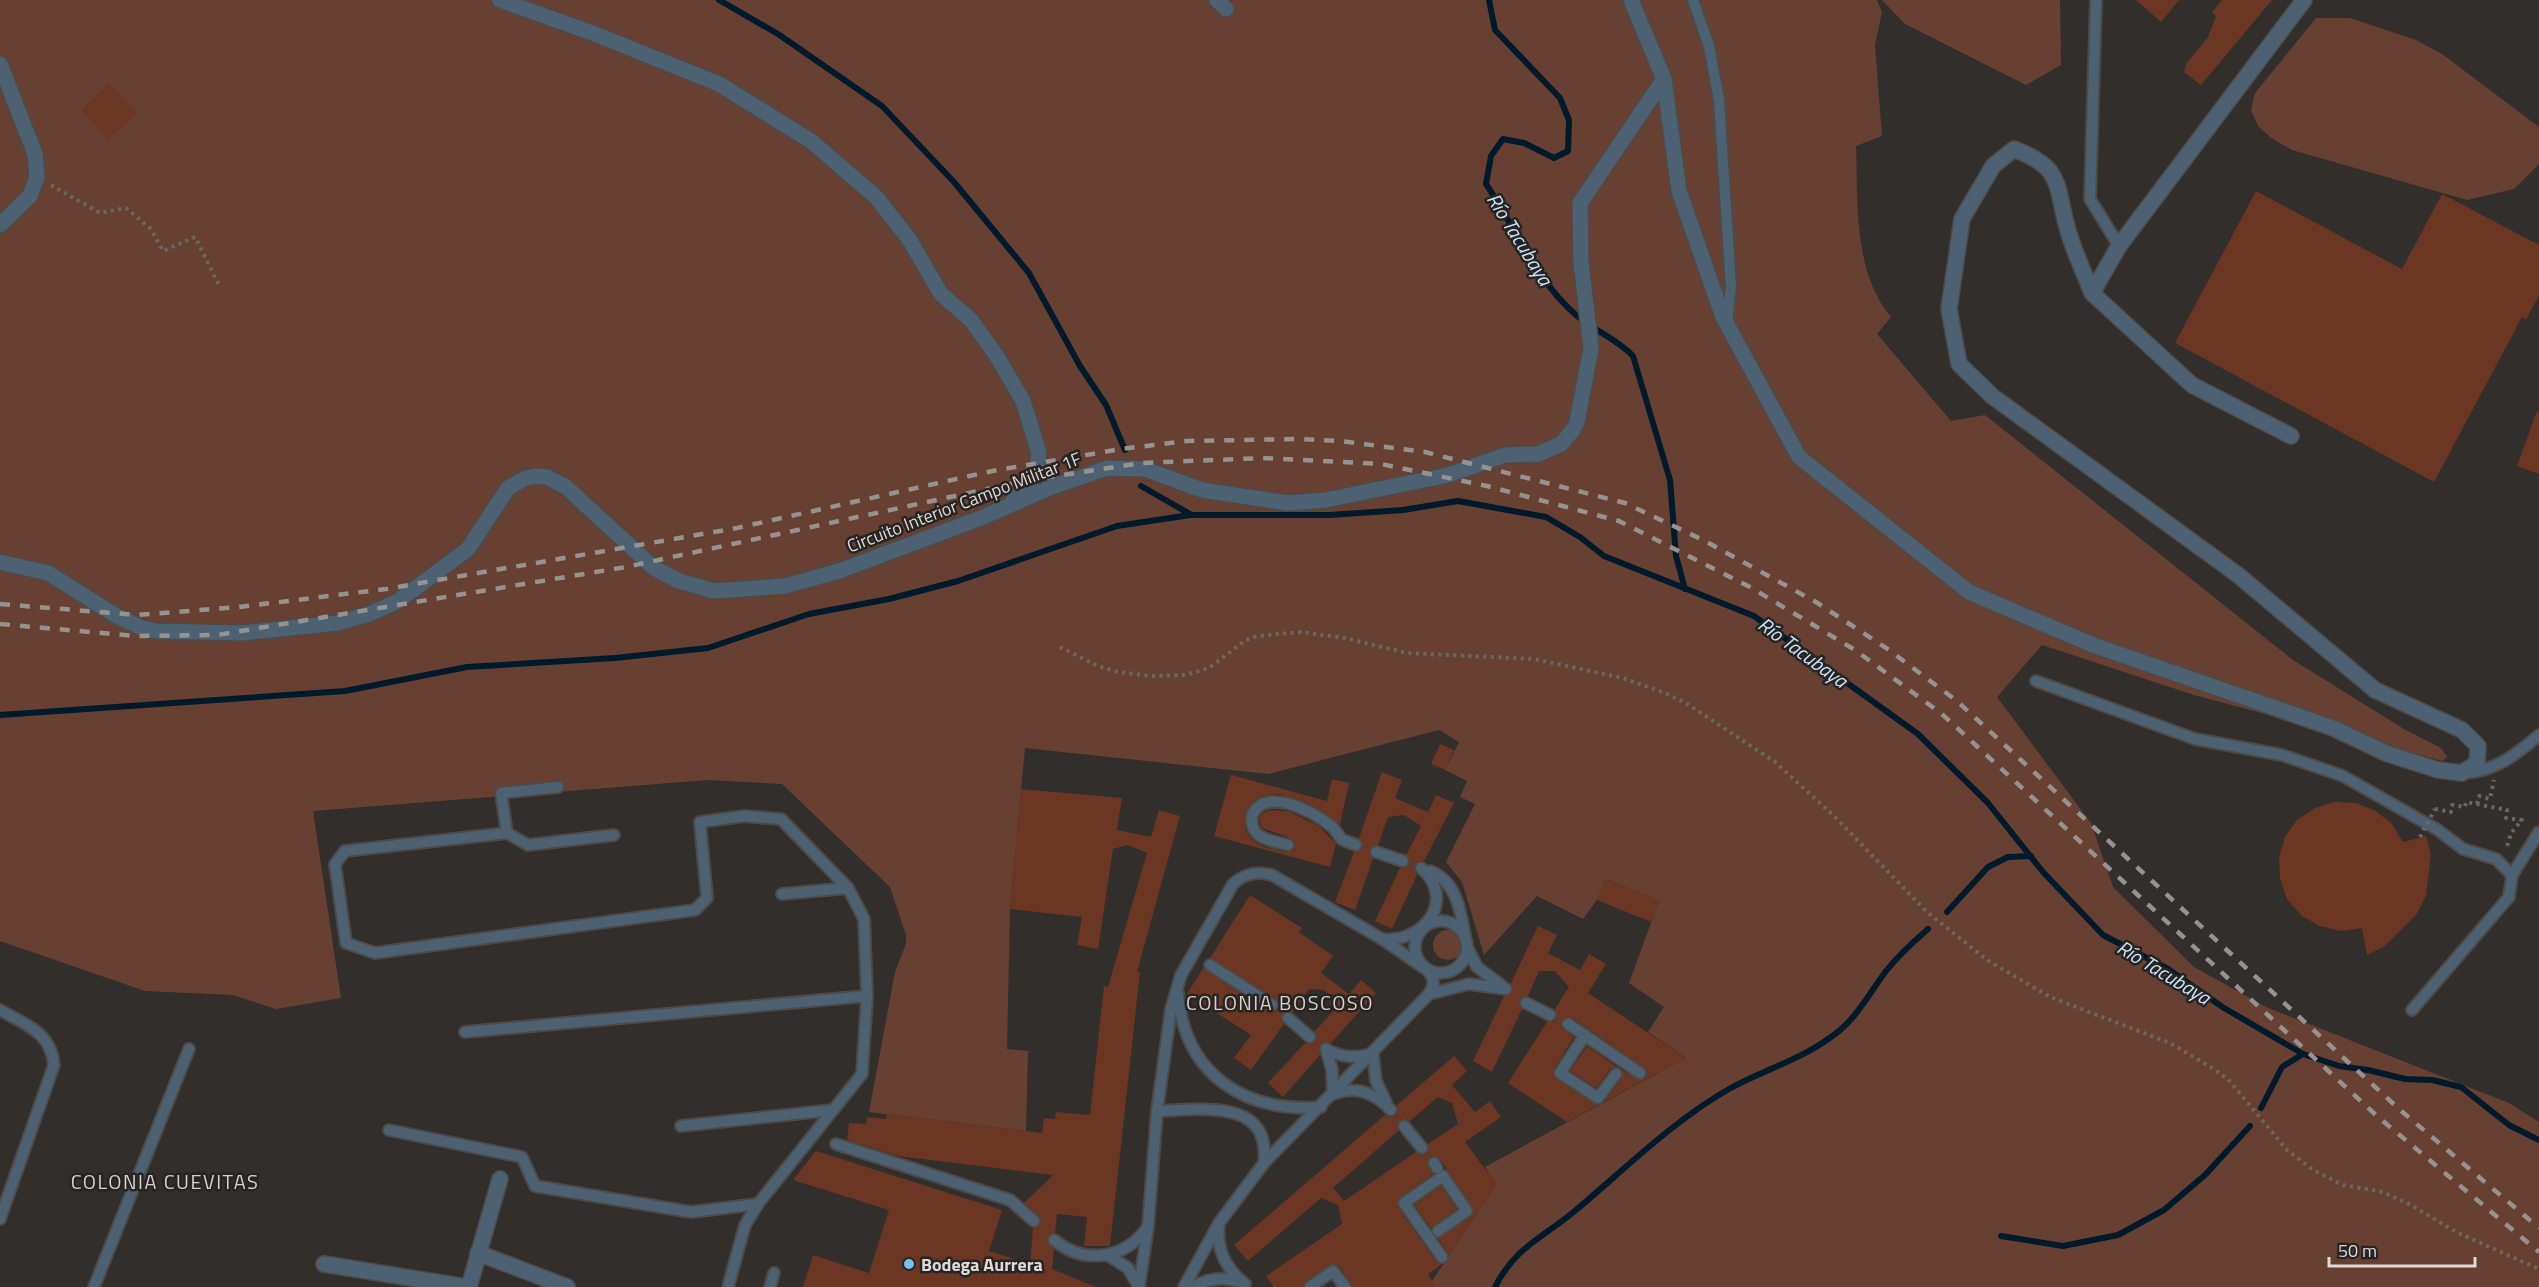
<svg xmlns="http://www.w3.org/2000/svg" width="2539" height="1287" viewBox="0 0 2539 1287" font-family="'Titillium Web',sans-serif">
<rect width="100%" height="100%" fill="#322e2c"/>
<g fill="#674032">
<path d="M0,0H1877L1882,12L1875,45L1882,136L1856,146C1858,202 1853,272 1891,317L1877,334L1951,421L1985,415L2293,660L2404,729L2441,748L2447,757L2443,761L2194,695L2042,645L1997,697L2091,823L2113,887L2194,967L2266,1007L2509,1103L2539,1122V1287H1428L1496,1185L1485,1167L1686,1058L1648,1032L1664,1007L1629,983L1659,901L1606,879L1597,900L1583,919L1537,896L1484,955L1462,882L1446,862L1475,804L1460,797L1467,781L1445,770L1459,742L1439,730L1268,774L1025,748L1010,909L1007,1049L1028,1051L1026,1131L869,1112L895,972L906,944V935L890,887L782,784L708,780L313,811L341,998L276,1009L233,995L145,991L0,941Z"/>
<path d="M1882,0H2060L2061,65L2026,85L1905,24Z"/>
<path d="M2316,18H2350L2416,40L2442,54L2539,127V164L2514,189L2467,200L2292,150L2271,138L2258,126L2251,110L2255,93Z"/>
<circle cx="1448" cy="945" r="15"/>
</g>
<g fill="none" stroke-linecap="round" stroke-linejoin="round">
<g stroke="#001a2c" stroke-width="6">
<path d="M719,0L778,34L882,106L954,182L1029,273L1080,366L1106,405L1125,450"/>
<path d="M1489,0L1495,30L1560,98L1569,120L1568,151L1554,158L1524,143L1503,139L1491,156L1486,184C1515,227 1536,281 1576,315C1594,331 1616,338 1633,356L1670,480L1676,556L1685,589"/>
<path d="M1141,486L1190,514"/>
<path d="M0,715L345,691L467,667L615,658L708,648L809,614L889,599L958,581L1117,526L1190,515H1330L1403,510L1458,501L1546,517L1580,537L1604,556L1754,616L1918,734L1988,803L2043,872L2103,935L2168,969L2224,1008L2303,1054L2339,1066L2368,1070L2405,1079L2432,1080L2461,1087L2509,1125L2539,1140"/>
<path d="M1947,912L1988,867L2008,857L2031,856"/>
<path d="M2261,1108L2282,1067L2303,1054"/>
<path d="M2001,1236L2063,1246L2118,1235L2164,1210L2205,1175L2250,1126"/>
<path d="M1495,1287C1516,1246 1543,1238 1576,1210C1626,1168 1673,1121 1729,1089C1763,1070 1800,1060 1831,1037C1856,1020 1868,995 1886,971C1898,956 1913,942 1928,929"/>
</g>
</g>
<g fill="#6b3622" fill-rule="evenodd">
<path d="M2136,0H2179L2161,22Z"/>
<path d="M2222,0H2272L2201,85L2184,72L2186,64L2208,37L2216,16L2212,12Z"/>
<path d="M109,83L137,113L108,140L81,110Z"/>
<path d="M2256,191L2402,269L2442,194L2539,245V295L2526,320L2522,317L2434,482L2175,343Z"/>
<path d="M2537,411H2539V474L2517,466Z"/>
<path d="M1440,744L1454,750L1445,770L1431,764Z"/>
<path d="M1382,772L1402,780L1395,798L1428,812L1436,795L1454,803L1424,861H1419L1414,865L1417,875L1392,929L1375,921L1400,868H1405L1410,864L1406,855L1421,826L1404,815L1388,817L1378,845L1369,849V854L1373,859L1355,910L1335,902L1354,852L1363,848L1359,838Z"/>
<path d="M1231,775L1327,801L1332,779L1349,783L1340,824L1305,802L1279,794L1267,795L1255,800L1245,814L1246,831L1252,840L1264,847L1286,852L1294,850L1295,842L1290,838L1262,828L1259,818L1263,813L1269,810L1288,811L1319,826L1336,844L1330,867L1214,836Z"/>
<path d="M1021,789L1122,798L1117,830L1151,837L1159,810L1180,816L1137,972H1140L1110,1246H1084L1087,1217L1057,1214L1055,1233L1050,1234L1047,1239L1054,1249L1052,1269L1096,1287H803L813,1255L869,1273L889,1210L793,1180L816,1151L1002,1210L989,1251L1030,1264L1033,1228L1040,1225L1041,1219L1024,1203L1053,1175L898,1156L847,1140L849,1123L866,1124L867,1117L886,1119L887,1114L1042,1133L1044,1118L1055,1119L1056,1112L1090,1115L1104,986L1108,987L1147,853L1128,845L1113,849L1098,949L1077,945L1082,917L1010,909Z"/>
<path d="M2335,802L2356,803L2376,811L2392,824L2403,842L2426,836L2431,855L2426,896L2416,915L2385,946L2367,955L2362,928L2341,931L2320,926L2302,916L2287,899L2280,879L2279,858L2285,837L2297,820L2315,808Z"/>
<path d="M1606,879L1660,901L1651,922L1597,900Z"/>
<path d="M1250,895L1302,928L1299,932L1333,956L1321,973L1349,994L1361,980L1376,993L1331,1043L1320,1044V1055L1283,1097L1268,1083L1305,1043L1315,1042L1317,1038L1315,1031L1338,1006L1324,990L1309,989L1293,1012L1283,1013L1281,1020L1284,1024L1251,1070L1234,1058L1251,1035L1187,994L1203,968L1268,1011L1275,1012L1279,1009L1276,999L1210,958Z"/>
<path d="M1538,926L1557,935L1548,953L1580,970L1589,954L1606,964L1588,993L1686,1058L1604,1102L1622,1078V1070L1640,1080L1646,1078L1647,1070L1572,1018H1564L1561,1023L1562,1028L1574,1037L1554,1069L1553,1076L1598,1105L1567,1122L1508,1083L1547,1022H1554L1557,1018L1555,1009L1569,987L1555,971H1539L1528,996L1520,999L1522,1009L1492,1072L1473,1061L1504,996L1512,993L1511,983Z"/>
<path d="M1587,1046L1617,1067L1610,1069L1596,1088L1570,1071Z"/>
<path d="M1454,1056L1467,1071L1452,1085L1475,1112L1490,1101L1501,1117L1465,1142L1497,1185L1449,1255L1438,1238L1471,1217L1474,1210L1440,1159L1434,1156L1430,1157L1427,1164L1433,1174L1398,1199V1207L1436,1261L1442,1264L1428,1274L1436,1287H1352L1339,1266L1333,1264L1306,1281L1303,1287H1274L1266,1276L1342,1224L1338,1205L1321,1198L1248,1261L1234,1245L1385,1115L1390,1117L1396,1116L1398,1111L1397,1105ZM1438,1097L1452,1103L1458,1124L1428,1144L1429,1150L1426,1154L1420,1155L1416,1152L1344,1201L1333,1188L1398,1131L1399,1121L1403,1119L1410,1121Z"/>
<path d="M1441,1186L1457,1209L1431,1228L1414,1205Z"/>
</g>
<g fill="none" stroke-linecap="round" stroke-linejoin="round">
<g stroke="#4d4a48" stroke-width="14">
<g id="service">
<path d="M1693,0L1709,46L1719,100L1731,287L1727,322"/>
<path d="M2096,0L2090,199L2119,246"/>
<path d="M2036,681L2195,739L2282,755L2343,776L2438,830L2463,849L2496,859L2512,875L2509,897L2412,1010"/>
<path d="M2463,773C2494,772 2516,755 2539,735"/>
<path d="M507,833L501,793L558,787"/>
<path d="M614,835L528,845L507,833L345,851L335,864L346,943L375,953L695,910L707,898L700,822L744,816L781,819L848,888L864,919L867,996L862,1074L758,1204L745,1225L728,1287"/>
<path d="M1288,845C1269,840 1249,839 1252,815C1266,786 1312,811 1331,826C1336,829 1338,837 1343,840C1347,842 1352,843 1356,845"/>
<path d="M1376,852L1403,861"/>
<path d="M1430,871C1457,882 1460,910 1465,935"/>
<path d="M2512,875L2539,832"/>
<path d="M782,894L848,888"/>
<circle cx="1441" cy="947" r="26"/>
<path d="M1382,939C1425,943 1457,899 1421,868"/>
<path d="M1468,949L1477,967L1501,985"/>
<path d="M1210,965L1272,1005"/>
<path d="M1178,993C1184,1074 1244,1113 1321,1107"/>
<path d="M1429,994L1469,984L1506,989"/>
<path d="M1526,1003L1550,1015"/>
<path d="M0,1010C26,1025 51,1032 54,1065L0,1219"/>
<path d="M1288,1018L1310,1037"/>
<path d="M1568,1024L1640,1073"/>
<path d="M465,1032L867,996"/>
<path d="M1585,1035L1560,1073L1598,1098L1616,1074"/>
<path d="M1326,1049L1332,1070L1333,1094C1355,1085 1375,1093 1391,1110"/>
<path d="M1326,1049C1342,1058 1355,1058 1373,1054L1376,1081L1386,1102"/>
<path d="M1157,1111C1200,1110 1271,1097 1264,1163"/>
<path d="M681,1126L833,1110"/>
<path d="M1404,1126L1422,1148"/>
<path d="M389,1130L522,1157L535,1186L691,1212L758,1204"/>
<path d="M836,1144L1010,1200L1034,1221"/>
<path d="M1434,1163L1437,1168"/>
<path d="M1219,1225C1216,1250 1226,1269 1245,1284"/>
<path d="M1438,1231L1467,1211L1443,1176L1404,1203L1442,1257"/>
<path d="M1054,1240C1084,1265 1125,1259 1147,1228"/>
<path d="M1109,1256L1128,1268L1139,1287"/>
<path d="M94,1287L189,1049"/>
<path d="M770,1287L774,1273"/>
<path d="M1139,1287L1148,1227L1157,1111L1171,1009L1181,975L1233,884C1245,873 1257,871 1272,875L1382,939L1427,970C1435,977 1435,985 1429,994L1264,1163L1219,1223L1184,1287"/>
<path d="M1193,1287C1209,1278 1225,1276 1242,1283"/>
<path d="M1310,1287L1333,1271L1345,1287"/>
</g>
</g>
<g stroke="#4d4a48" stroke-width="18">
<path id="pedestrian" d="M0,64L35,154L37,177"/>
</g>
<g stroke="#4d4a48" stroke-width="18">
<g id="minor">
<path d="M500,0L595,34L719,84L811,141L876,197L909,239L941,294L971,320L998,358L1023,401L1039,453L1036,475L1012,502"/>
<path d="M1217,0L1226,9"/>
<path d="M1664,79L1679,191L1723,317L1799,457L1969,592L2093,645L2333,728L2388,754L2438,770L2462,773L2477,763L2478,746L2462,730L2375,690L2238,575L1992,396L1959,364L1949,309L1962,219L1993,166L2014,149C2063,168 2055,183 2067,227C2073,250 2084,272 2092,293L2119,246L2304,0"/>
<path d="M0,225L30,196L37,177"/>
<path d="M2092,293L2192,385L2291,436"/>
<path d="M0,562L48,573L115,615L142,628L156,631L242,633L337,623L369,614L398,601L468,549L508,488L526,478L536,476L547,477L566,487L654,568L679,581L714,591L785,586L839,571L981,518L1052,487L1107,468L1145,469L1202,490L1288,503L1326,500L1448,475L1505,455L1538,454L1561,444L1573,430L1577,422L1591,348L1581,262L1580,203L1664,79L1631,0"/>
<path d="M478,1253L567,1287"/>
<path d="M324,1264L466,1287"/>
<path d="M469,1287L500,1179"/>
</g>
</g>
<g stroke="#6b6765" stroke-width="4" stroke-dasharray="3 4.5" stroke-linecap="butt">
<path d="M51,185L100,213L126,208L151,229L163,251L195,237L219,285"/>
<path d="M1060,647L1098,666L1118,672L1153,676L1185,675L1209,668L1246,640L1257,636L1301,632L1345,638L1407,653L1534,659L1623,678L1665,693L1686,703L1775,762L1834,816L1927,912L1987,960L2050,997L2170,1043L2209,1066L2228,1079L2287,1150L2313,1170L2343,1185L2383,1192L2411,1205L2456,1232L2539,1269"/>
<path d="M2477,804L2479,796L2490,799L2494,780"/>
<path d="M2435,809L2451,812L2452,805L2465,807L2466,802L2507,810L2506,818L2522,820L2511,833L2506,850"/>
</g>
<use href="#service" stroke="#4c6272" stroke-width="10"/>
<use href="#pedestrian" stroke="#4c6272" stroke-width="15"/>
<use href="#minor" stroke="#4c6272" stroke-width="15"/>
<g stroke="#959290" stroke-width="4.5" stroke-dasharray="10 10" stroke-linecap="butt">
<path d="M0,604L137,615L239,607L386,589L737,528L992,471L1121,449L1187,441L1297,439L1340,441L1425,452L1625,503L1703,540L1816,602L1889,650L1957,701L2399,1109L2539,1228"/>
<path d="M0,624L136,636L217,635L626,567L1029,480L1141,463L1263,458L1381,464L1487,486L1619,521L1750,587L1855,650L1942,714L2377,1116L2539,1252"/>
</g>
<path stroke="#6b6765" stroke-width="4" stroke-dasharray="3 4.5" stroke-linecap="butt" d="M2420,837L2435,809"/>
</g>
<circle fill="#73c1f5" stroke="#282422" stroke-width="2" cx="909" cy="1264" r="6"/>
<g text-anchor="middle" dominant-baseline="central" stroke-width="5" stroke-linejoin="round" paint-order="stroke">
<g font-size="18" fill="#dddad9" stroke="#282422">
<text transform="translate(964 502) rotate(-21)">Circuito Interior Campo Militar 1F</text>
</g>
<g font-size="18" font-weight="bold" fill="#dddad9" stroke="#282422" text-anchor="start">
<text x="921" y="1264">Bodega Aurrera</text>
</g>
<g font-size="20" font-style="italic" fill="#c8e7fd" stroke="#282422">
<text transform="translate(1520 239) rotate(58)">Río Tacubaya</text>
<text transform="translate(1803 652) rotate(36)">Río Tacubaya</text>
<text transform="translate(2164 972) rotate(31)">Río Tacubaya</text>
</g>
<g font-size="20" letter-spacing="1.5" fill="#d7d1cf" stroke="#282422">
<text x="1280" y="1002">COLONIA BOSCOSO</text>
<text x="165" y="1181">COLONIA CUEVITAS</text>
</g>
</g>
<path d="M2329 1257v9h146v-9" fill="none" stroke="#dddad9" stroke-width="3"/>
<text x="2338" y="1257" font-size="18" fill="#dddad9" stroke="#282422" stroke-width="4.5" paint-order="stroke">50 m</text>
</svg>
